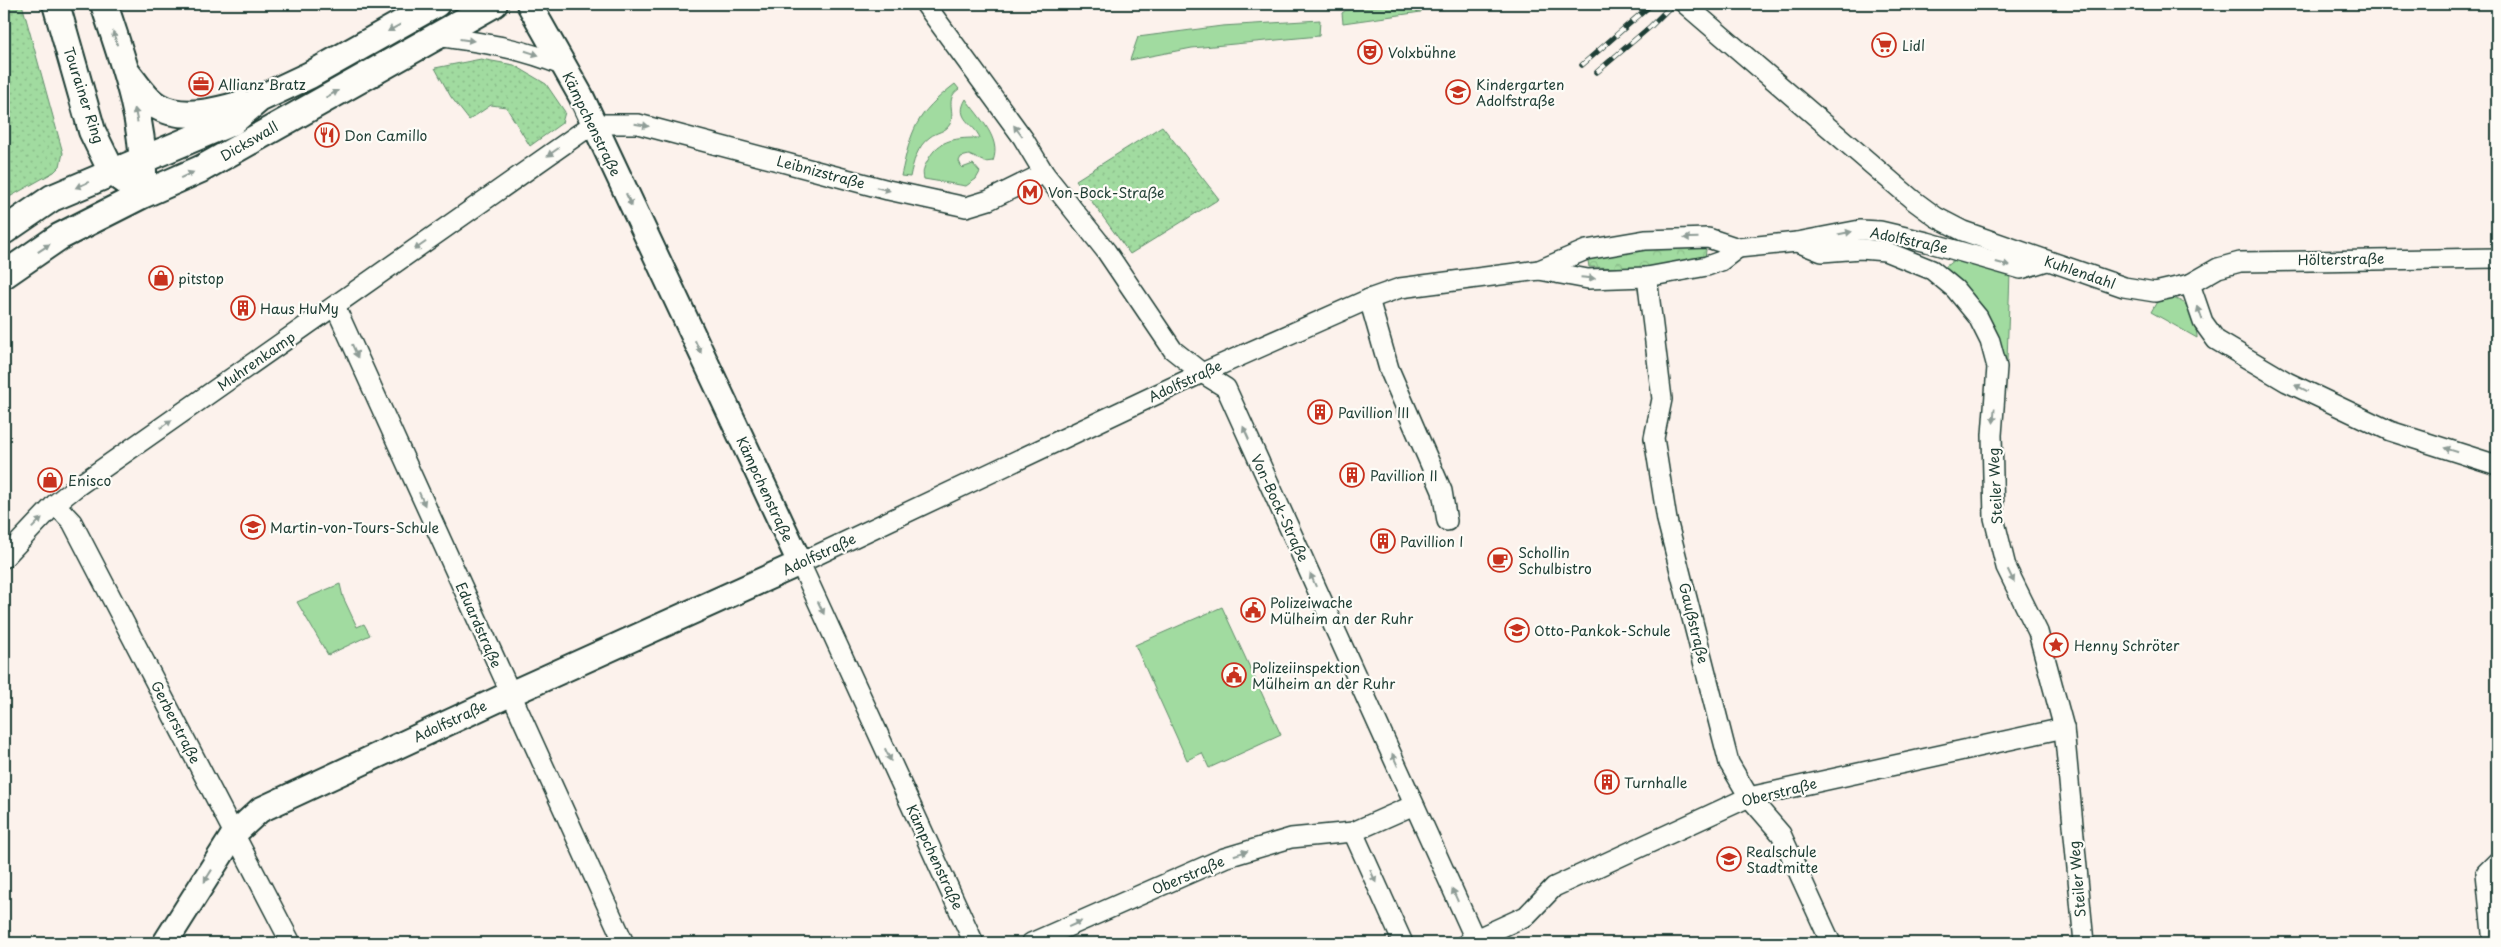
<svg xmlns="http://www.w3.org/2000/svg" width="2501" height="947" viewBox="0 0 2501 947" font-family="'Playpen Sans',sans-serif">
<defs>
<pattern id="forest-crowns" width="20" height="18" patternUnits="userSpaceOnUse" patternTransform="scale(1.25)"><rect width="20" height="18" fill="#a1dba0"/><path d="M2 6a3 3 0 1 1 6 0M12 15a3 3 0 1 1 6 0" fill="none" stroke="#8abd8a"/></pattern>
<pattern id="park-dots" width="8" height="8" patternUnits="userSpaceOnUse" patternTransform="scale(1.25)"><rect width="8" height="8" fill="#a1dba0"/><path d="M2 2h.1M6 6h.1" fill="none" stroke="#8abd8a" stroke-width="1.8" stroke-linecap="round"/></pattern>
</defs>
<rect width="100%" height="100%" fill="#fcf2ec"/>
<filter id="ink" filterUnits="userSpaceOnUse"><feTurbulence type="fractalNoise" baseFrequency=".02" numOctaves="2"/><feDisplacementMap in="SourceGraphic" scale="10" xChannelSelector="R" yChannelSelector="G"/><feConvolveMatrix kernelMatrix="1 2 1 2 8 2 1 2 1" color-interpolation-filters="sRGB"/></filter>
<g filter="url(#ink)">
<g fill="#a1dba0" stroke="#608c6a">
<path d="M1396,4H1421V12L1343,23L1342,13L1346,10Z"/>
<path d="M1320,20L1319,36L1192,48L1130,60L1138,37L1222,26Z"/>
<path d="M955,84L959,89C944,99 956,112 950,124C946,132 936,132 930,137C917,146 913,163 910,177L901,176C912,128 915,115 955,84Z"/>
<path d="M966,99C978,117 1002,138 993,161L985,162L969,155L961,157L959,161L962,168L973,164L980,172L976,179L966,186L924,179C922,171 924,167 928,160C939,138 958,138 980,138C974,123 954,119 966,99Z"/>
<path d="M1959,256L2010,272L2007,361L1945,267Z"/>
<path d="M2172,298C2177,300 2183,301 2187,306C2190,311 2198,332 2197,338L2151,312L2158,300Z"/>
<path d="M340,584L343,597L357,627L364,624L370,635L328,655L297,602Z"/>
<path d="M1222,607L1281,735L1209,768L1202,753L1187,760L1135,645Z"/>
</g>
<path fill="url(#forest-crowns)" stroke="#608c6a" d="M1700,243L1706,250L1705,259L1672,269L1589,267L1588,261L1593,255Z"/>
<g fill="url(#park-dots)" stroke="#608c6a">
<path d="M4,4H22L63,153L60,166L54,172L4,200Z"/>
<path d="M481,59L514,65L546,84L565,112L562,123L530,146L506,107L491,105L469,120L451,97L435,68Z"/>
<path d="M1162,126L1219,199L1130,254L1076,180Z"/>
</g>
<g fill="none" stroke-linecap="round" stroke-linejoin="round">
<g stroke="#1f3d34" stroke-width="22">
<g id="minor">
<path d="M925,4L1023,138L1044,173L1106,251L1173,350L1202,373L1226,388L1475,939"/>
<path d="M1685,4L1913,200L1936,217L1963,231L2124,287L2155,292L2190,284L2218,268L2240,262L2497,258"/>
<path d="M436,36C484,43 518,47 564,66"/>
<path d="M1797,242L1822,252L1861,249L1885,251L1932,270L1955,289L1978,317L1990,341L1997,367L1992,435L1994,518L2006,567L2038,632L2064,728L2084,943"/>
<path d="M1539,270L1588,279L1647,277L1707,266L1721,261L1738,248"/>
<path d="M1647,277L1662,399L1654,438L1667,520L1729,763L1749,797L1781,834L1831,943"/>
<path d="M2190,284L2203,322L2216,340L2287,382L2390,431L2497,465"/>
<path d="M1369,299L1389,369L1442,491L1447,521"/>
<path d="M335,306L624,943"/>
<path d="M55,504L72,522L291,943"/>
<path d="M4,558L55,504L75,488L593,124H638L888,190L966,207L989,200L1044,173"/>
<path d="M1353,832L1403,943"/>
<path d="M974,943L800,563L1202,373L1369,299L1400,288L1539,270L1586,250L1645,240L1708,238L1738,248L1797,242L1860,230L1880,231L1927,242L2021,269L2047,261"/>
<path d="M1031,943L1224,858L1291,838L1353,832L1414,805"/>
<path d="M1467,943L1526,916L1554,887L1749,797L2064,728"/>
<path d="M2493,943L2486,873L2497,862"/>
</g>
</g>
<g stroke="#1f3d34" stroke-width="28">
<path id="tertiary" d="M165,943L234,834L260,810L510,694L800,563L581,96L529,4"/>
</g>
<g stroke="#1f3d34" stroke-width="30">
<g id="secondary">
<path d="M56,4L92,131L112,172L126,182"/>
<path d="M104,4C122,59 144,117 143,176"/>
<path d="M128,74C136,84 146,100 157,106C182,121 218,111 242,104"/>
<path d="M4,231L52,198L232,122L259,99L310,75L436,4"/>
<path d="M4,275L59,237L142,195L201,169L494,4"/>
</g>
</g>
<use href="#minor" stroke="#fdfcf7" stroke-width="19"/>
<use href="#tertiary" stroke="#fdfcf7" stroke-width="24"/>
<use href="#secondary" stroke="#fdfcf7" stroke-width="26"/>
<g stroke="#1f3d34" stroke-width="5.5">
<g id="rail">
<path d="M1582,65L1652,4"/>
<path d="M1597,72L1651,26L1673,4"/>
</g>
</g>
<use href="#rail" stroke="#fdfcf7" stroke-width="4" stroke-dasharray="11" stroke-linecap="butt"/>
</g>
<defs><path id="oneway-solid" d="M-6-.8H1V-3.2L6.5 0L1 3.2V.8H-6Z" transform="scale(1.25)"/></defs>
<g fill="#8e9c96">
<use href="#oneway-solid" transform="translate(394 28) rotate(151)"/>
<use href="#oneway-solid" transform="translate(115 38) rotate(-107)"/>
<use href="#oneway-solid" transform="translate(467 40) rotate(7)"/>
<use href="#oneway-solid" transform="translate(532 53) rotate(18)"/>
<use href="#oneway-solid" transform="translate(332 94) rotate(-29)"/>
<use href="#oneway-solid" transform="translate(136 115) rotate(-102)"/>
<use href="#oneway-solid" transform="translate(642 125) rotate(10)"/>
<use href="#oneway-solid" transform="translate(1018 131) rotate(-127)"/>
<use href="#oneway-solid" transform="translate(553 152) rotate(145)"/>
<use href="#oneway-solid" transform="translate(187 175) rotate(-24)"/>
<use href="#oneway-solid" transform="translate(82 185) rotate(156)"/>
<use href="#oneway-solid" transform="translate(883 189) rotate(14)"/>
<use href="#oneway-solid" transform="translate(629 200) rotate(65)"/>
<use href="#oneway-solid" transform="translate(1845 233) rotate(-11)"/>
<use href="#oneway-solid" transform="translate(1691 238) rotate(179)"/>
<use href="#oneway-solid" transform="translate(420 246) rotate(145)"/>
<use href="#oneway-solid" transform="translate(44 248) rotate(-34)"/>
<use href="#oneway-solid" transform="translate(2003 264) rotate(15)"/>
<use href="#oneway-solid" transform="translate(1588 278) rotate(5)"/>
<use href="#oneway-solid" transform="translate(2200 313) rotate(-109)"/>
<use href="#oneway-solid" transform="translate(698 347) rotate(65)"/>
<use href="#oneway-solid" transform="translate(355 351) rotate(66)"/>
<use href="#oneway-solid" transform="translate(2301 388) rotate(-154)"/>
<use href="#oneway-solid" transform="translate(1994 416) rotate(94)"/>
<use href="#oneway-solid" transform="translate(166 424) rotate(-35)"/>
<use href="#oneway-solid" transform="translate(1246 433) rotate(-114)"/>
<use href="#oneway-solid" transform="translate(2451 450) rotate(-162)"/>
<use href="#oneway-solid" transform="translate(422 499) rotate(66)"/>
<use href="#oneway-solid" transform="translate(37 523) rotate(-46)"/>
<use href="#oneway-solid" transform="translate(2011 576) rotate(64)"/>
<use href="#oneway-solid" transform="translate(1313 580) rotate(-114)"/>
<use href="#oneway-solid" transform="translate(821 608) rotate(65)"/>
<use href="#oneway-solid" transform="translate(888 755) rotate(65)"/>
<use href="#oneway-solid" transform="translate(1395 760) rotate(-114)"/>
<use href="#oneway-solid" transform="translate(1241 853) rotate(-17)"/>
<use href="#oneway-solid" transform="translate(208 876) rotate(122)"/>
<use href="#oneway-solid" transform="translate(1373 876) rotate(66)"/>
<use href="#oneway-solid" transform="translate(1455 895) rotate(-114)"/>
<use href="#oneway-solid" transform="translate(1075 924) rotate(-24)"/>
</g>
</g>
<defs>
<g id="supermarket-ring" transform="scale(1.25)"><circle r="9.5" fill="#fdfcf7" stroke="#c8321e" stroke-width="1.5"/><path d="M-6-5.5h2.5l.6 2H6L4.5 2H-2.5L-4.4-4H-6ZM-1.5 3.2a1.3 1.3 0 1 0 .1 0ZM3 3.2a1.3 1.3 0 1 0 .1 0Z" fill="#c8321e"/></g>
<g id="theatre-ring" transform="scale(1.25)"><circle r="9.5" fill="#fdfcf7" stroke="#c8321e" stroke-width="1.5"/><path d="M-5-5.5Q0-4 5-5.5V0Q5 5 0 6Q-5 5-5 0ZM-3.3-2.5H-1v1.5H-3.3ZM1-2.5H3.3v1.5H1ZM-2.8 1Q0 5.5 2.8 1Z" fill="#c8321e"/></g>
<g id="office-ring" transform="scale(1.25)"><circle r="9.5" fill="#fdfcf7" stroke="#c8321e" stroke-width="1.5"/><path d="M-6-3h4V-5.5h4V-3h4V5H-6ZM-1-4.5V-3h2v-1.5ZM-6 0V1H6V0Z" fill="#c8321e"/></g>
<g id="school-ring" transform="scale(1.25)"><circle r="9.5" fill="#fdfcf7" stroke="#c8321e" stroke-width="1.5"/><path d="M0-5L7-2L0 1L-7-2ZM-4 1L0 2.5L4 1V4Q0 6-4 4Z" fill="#c8321e"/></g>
<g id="restaurant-ring" transform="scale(1.25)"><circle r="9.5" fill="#fdfcf7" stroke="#c8321e" stroke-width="1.5"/><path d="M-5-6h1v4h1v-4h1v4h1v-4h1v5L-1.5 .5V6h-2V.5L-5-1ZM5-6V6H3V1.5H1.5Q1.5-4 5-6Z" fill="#c8321e"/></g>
<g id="metro-ring" transform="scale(1.25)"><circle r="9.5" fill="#fdfcf7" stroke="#c8321e" stroke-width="1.5"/><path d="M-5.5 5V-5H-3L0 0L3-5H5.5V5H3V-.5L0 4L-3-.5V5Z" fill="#c8321e"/></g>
<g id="shop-ring" transform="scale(1.25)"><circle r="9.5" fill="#fdfcf7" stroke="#c8321e" stroke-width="1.5"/><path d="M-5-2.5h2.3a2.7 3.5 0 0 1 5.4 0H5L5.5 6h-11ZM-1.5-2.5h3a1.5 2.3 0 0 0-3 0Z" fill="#c8321e"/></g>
<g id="building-ring" transform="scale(1.25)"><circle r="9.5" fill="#fdfcf7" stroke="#c8321e" stroke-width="1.5"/><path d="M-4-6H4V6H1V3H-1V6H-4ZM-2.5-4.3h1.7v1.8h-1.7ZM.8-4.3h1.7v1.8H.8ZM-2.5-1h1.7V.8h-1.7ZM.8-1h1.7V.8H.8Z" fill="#c8321e"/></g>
<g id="cafe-ring" transform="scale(1.25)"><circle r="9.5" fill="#fdfcf7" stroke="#c8321e" stroke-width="1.5"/><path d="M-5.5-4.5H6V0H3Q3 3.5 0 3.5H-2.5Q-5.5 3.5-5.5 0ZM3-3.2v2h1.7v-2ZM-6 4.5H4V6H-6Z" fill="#c8321e"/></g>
<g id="civic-ring" transform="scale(1.25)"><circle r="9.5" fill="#fdfcf7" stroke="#c8321e" stroke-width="1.5"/><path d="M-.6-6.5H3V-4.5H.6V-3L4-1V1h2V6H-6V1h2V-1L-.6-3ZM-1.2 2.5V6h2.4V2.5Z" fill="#c8321e"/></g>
<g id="sight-ring" transform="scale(1.25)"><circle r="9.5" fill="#fdfcf7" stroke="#c8321e" stroke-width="1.5"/><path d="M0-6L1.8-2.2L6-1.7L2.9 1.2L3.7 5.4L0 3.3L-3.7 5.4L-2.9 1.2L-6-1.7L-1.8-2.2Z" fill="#c8321e"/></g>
</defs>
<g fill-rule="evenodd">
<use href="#supermarket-ring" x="1884" y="45"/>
<use href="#theatre-ring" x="1370" y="52"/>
<use href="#office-ring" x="201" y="84"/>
<use href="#school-ring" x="1458" y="92"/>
<use href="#restaurant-ring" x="327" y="135"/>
<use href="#metro-ring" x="1030" y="192"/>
<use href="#shop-ring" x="161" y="278"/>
<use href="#building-ring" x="243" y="308"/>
<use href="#building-ring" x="1320" y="412"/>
<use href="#building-ring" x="1352" y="475"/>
<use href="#shop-ring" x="50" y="480"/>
<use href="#school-ring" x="253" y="527"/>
<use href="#building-ring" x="1383" y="541"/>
<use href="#cafe-ring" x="1500" y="560"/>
<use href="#civic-ring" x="1253" y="610"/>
<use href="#school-ring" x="1517" y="630"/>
<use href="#sight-ring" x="2056" y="645"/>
<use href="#civic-ring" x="1234" y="675"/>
<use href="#building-ring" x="1607" y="782"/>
<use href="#school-ring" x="1729" y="859"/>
</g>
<g text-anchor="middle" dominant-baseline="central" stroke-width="4.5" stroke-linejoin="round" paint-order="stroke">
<g font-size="14" fill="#1f3d34" stroke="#fdfcf7" text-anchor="start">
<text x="1902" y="45">Lidl</text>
<text x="1388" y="52">Volxbühne</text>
<text x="218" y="84">Allianz Bratz</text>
<text x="1476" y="84">Kindergarten<tspan x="1476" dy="16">Adolfstraße</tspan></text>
<text x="344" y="135">Don Camillo</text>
<text x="1048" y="192">Von-Bock-Straße</text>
<text x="178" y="278">pitstop</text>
<text x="260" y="308">Haus HuMy</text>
<text x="1338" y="412">Pavillion III</text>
<text x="1370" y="475">Pavillion II</text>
<text x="68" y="480">Enisco</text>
<text x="270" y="527">Martin-von-Tours-Schule</text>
<text x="1400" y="541">Pavillion I</text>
<text x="1518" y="552">Schollin<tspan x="1518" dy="16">Schulbistro</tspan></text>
<text x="1270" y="602">Polizeiwache<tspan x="1270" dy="16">Mülheim an der Ruhr</tspan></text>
<text x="1534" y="630">Otto-Pankok-Schule</text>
<text x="2074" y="645">Henny Schröter</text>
<text x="1252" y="667">Polizeiinspektion<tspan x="1252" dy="16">Mülheim an der Ruhr</tspan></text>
<text x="1624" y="782">Turnhalle</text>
<text x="1746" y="851">Realschule<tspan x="1746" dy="16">Stadtmitte</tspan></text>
</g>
<g font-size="14" fill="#1f3d34" stroke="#fdfcf7">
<text transform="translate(84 95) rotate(72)">Tourainer Ring</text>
<text transform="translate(592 124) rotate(64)">Kämpchenstraße</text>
<text transform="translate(249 141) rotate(-30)">Dickswall</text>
<text transform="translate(821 172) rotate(15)">Leibnizstraße</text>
<text transform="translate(1909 240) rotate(12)">Adolfstraße</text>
<text transform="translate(2341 259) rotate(-1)">Hölterstraße</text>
<text transform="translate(2080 272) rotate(19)">Kuhlendahl</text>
<text transform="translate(256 361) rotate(-35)">Muhrenkamp</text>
<text transform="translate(1185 381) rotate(-25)">Adolfstraße</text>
<text transform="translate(1995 486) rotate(-93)">Steiler Weg</text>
<text transform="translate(765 489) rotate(65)">Kämpchenstraße</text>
<text transform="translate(1280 508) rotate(65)">Von-Bock-Straße</text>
<text transform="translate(819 554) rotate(-25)">Adolfstraße</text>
<text transform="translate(1694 623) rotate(76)">Gaußstraße</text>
<text transform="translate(479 625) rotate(66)">Eduardstraße</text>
<text transform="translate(450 721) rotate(-25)">Adolfstraße</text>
<text transform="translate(176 722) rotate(63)">Gerberstraße</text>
<text transform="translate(1779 792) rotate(-14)">Oberstraße</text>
<text transform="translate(935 857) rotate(65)">Kämpchenstraße</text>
<text transform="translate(1188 875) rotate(-23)">Oberstraße</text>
<text transform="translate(2077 879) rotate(-95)">Steiler Weg</text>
</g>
</g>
<rect width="2501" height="947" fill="none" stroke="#fdfcf7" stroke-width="20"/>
<rect x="10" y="10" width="2481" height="927" fill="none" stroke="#1f3d34" stroke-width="2" filter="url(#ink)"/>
</svg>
